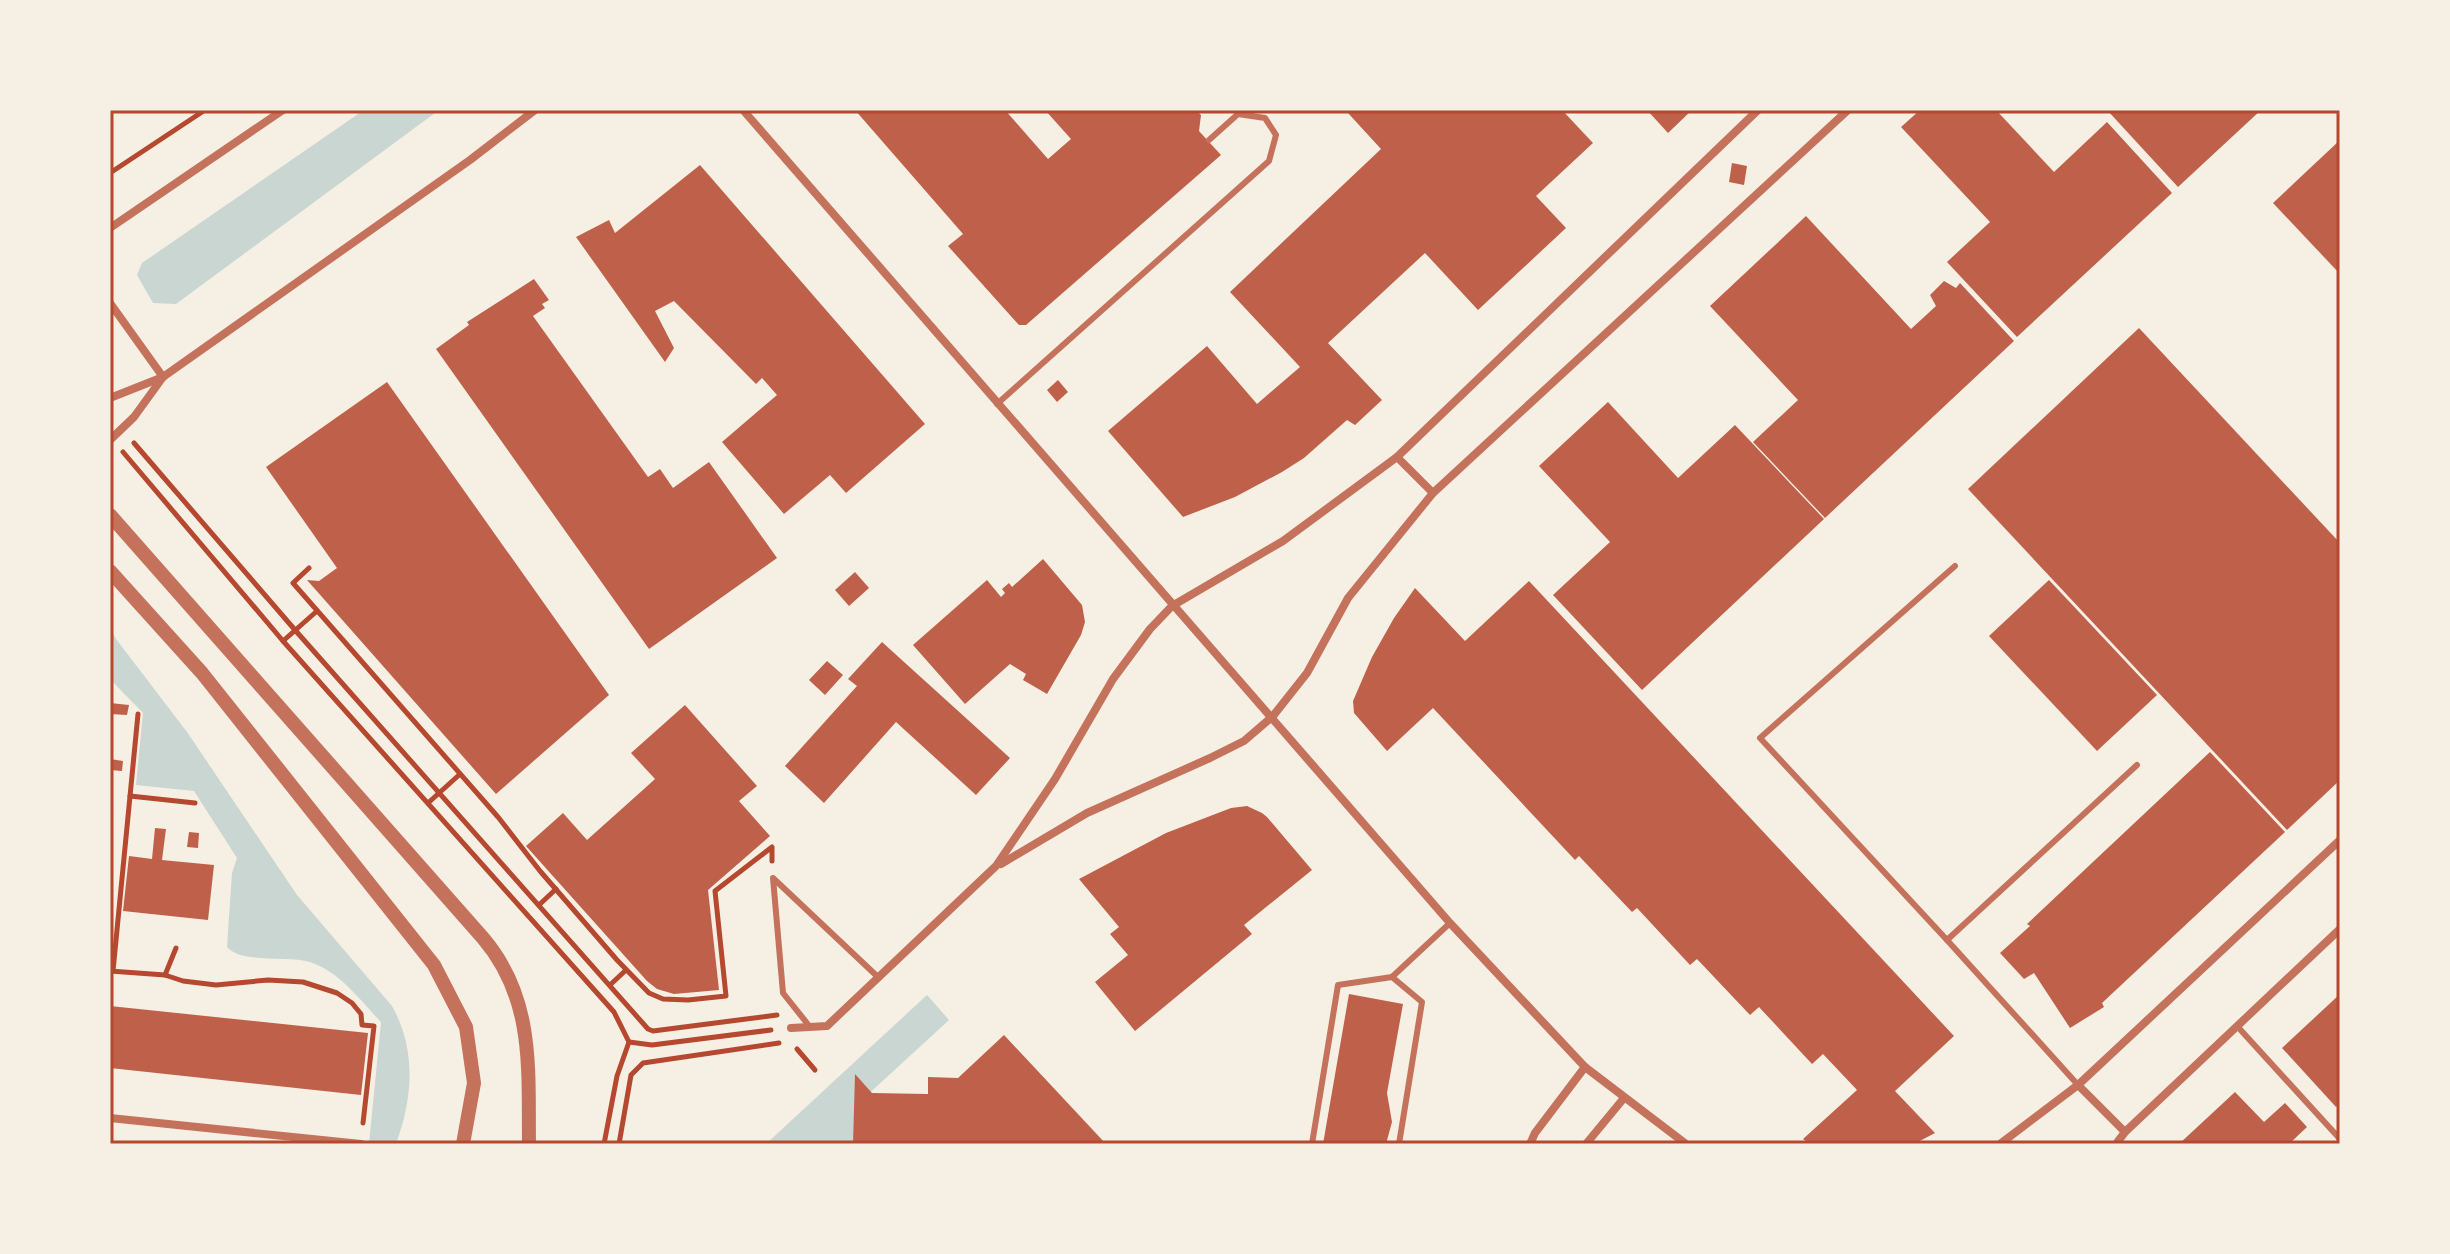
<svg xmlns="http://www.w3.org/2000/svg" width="2450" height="1254" viewBox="0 0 2450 1254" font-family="Roboto,sans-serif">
<rect width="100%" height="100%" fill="#f6efe4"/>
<g fill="#c9d6d2">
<path d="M364,110H439L176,304L153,303L137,275L142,263Z"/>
<path d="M110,627L116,639L187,732L297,895L392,1006C416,1049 413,1096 397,1141L402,1144H369L381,1022C360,1000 340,972 310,962C288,955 241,964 227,947L232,873L237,858L194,791L136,785L143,713L110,679Z"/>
<path d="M927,995L949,1020L864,1098L862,1144H766Z"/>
</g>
<g fill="#bf614a">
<path d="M855,110H1005L1048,159L1071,139L1045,110H1196L1201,115L1199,131L1221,155L1026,325H1019L948,246L963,234Z"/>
<path d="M1351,110H1562L1593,143L1536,196L1566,228L1478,310L1425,253L1328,343L1382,400L1355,425L1347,420L1304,458L1282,472L1235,497L1183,517L1108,431L1207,346L1257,404L1300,367L1230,292L1381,149L1348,113Z"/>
<path d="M1647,110H1692L1668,133Z"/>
<path d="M1920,110H1996L2054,172L2107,122L2172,193L2017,337L1947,262L1990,222L1901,127Z"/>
<path d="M2107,110H2261L2178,187Z"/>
<path d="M2340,140V274L2273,203Z"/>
<path d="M1732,163L1747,166L1744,185L1729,182Z"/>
<path d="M700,165L925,424L846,493L830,475L784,514L722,442L777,395L762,378L756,384L674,301L655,311L674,348L665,362L576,237L609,220L615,233Z"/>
<path d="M1806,216L1911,329L1936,306L1930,295L1944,281L1956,288L1960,283L2014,341L1825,518L1753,442L1798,400L1710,306Z"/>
<path d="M534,279L549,300L542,304L545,308L533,316L648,477L660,469L673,488L709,462L777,558L649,649L436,349L469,325L467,322Z"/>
<path d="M2139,328L2340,543V780L2287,830L1968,489Z"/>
<path d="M1058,380L1068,392L1057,402L1047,390Z"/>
<path d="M387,382L609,695L496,794L307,580L319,581L337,568L266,467Z"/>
<path d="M1608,402L1678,478L1735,425L1824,519L1642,690L1553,595L1610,542L1539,466Z"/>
<path d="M1043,559L1082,605L1085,622L1081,635L1047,694L1023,680L1026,674L1010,664L965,704L913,645L987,580L1001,597L1005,593L1002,589L1009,583L1012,587Z"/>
<path d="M855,572L869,588L849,606L835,590Z"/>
<path d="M2049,580L2157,695L2097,751L1989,636Z"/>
<path d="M1529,581L1954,1036L1895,1091L1935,1133L1914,1144H1810L1803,1139L1857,1090L1823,1054L1812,1064L1759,1007L1750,1015L1697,959L1690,965L1637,908L1632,912L1579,856L1575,860L1433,708L1387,751L1354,713L1353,701L1372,657L1394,618L1415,588L1465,641Z"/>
<path d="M882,642L1010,758L976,795L896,722L824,803L785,766L857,686L848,679Z"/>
<path d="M827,661L843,675L825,695L809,680Z"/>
<path d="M110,703L129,705L127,715L110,714Z"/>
<path d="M685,705L757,786L739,801L770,836L708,890L719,990L674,994L657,989L647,981L526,846L563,813L587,840L644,789L655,779L631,753Z"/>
<path d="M2210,752L2285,832L2102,1003L2104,1007L2070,1028L2034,973L2024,979L2000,953L2030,926L2027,924Z"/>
<path d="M110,759L123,761L122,771L110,770Z"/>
<path d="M1247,806L1262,813L1267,817L1312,870L1244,925L1252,934L1135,1031L1095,982L1128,955L1110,934L1119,927L1079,879L1166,833L1231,808Z"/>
<path d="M155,828L166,829L162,860L214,865L208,920L123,911L129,856L152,859Z"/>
<path d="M189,832L199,833L198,848L187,847Z"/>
<path d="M1349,994L1403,1004L1387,1093L1392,1122L1386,1144H1323Z"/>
<path d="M2340,994V1103L2336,1107L2282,1048Z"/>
<path d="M110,1006L368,1033L361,1095L110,1068Z"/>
<path d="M1004,1035L1106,1144H853L855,1074L872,1093L928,1094V1077L958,1078Z"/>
<path d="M2235,1092L2264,1122L2285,1103L2307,1127L2289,1144H2179Z"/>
</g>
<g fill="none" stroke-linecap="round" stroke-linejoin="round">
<g stroke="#b5482f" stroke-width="5">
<path d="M110,173L205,110"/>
<path d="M134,443L295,630L648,1029L653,1031L777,1015"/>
<path d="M123,452L283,641L614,1012L629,1042L617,1076L604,1144"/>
<path d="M309,568L293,583L498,817L540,871L617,960L649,993L663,999L688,1000L726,996L715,891L772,847V861"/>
<path d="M283,641L317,611"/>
<path d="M130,796L195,803"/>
<path d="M428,803L459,775"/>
<path d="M539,905L556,889"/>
<path d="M110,971L165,975L183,981L216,985L268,980L303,982L337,993L352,1003L361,1014L362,1025L374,1026L363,1123"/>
<path d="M113,971L138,714"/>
<path d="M165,975L176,948"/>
<path d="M610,985L626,970"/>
<path d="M629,1042L652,1045L771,1030"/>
<path d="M797,1049L815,1070"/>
<path d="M619,1144L631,1075L643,1063L779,1043"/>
</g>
<g stroke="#c5725c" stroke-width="6">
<path d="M997,404L1269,161L1276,135L1265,118L1238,114L1209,140"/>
<path d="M1955,566L1760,738L1947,940L2078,1085"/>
<path d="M1947,940L2137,765"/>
<path d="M1392,977L1422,1002L1399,1144"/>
<path d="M2237,1026L2340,1139"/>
<path d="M810,1027L783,993L773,878L879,978"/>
<path d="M1312,1144L1338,985L1392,977L1450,923"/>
</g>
<g stroke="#c5725c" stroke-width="8">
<path d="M743,110L1450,923L1585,1067L1686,1144"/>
<path d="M110,228L283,110"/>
<path d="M110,303L163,377"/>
<path d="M110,398L163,377L470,160L535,110"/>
<path d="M110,440L134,417L163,377"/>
<path d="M1397,457L1433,493"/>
<path d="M1001,864L1087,813L1210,758L1244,741L1273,716L1307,673L1348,598L1433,493L1848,110"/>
<path d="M791,1028L827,1026L996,866L1055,779L1113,679L1150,629L1172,606L1283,541L1397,457L1758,110"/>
<path d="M2078,1085L2125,1132"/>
<path d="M110,1118L361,1144"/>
<path d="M1530,1144L1535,1133L1585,1067"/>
<path d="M1586,1144L1624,1098"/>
<path d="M2000,1144L2078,1085L2340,840"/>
<path d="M2116,1144L2125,1132L2340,929"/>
</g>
<g stroke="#c5725c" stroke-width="14">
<path d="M110,515L483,938C535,999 528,1070 529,1144"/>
<path d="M110,571L202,673L434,965L466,1027L474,1083L463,1144"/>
</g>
</g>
<rect width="2450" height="1254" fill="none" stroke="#f6efe4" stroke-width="224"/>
<rect x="112" y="112" width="2226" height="1030" fill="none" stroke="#b5482f" stroke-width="3"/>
</svg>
